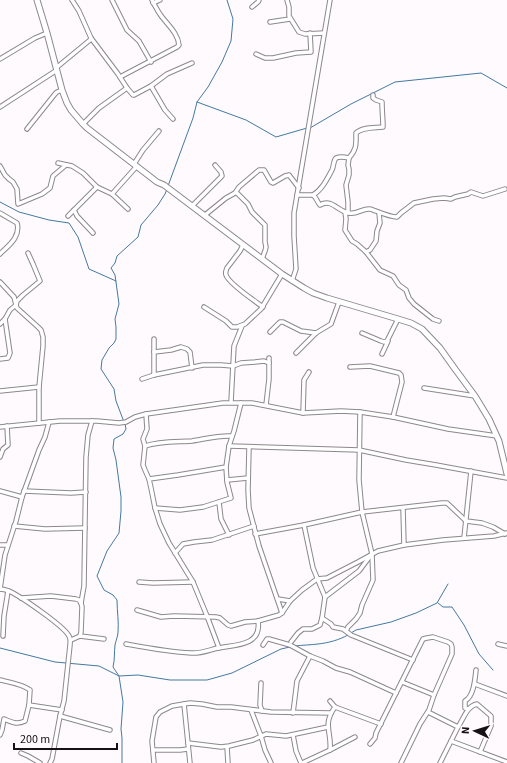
<svg xmlns="http://www.w3.org/2000/svg" width="507" height="763" viewBox="0 0 507 763" font-family="'Source Sans 3',sans-serif">
<rect width="100%" height="100%" fill="#fefafe"/>
<g fill="none" stroke-linecap="round" stroke-linejoin="round">
<g stroke="#4379a2" stroke-width="1">
<path d="M197,102L246,120L276,137L307,128"/>
<path d="M310,128L351,104L395,82L481,73L507,88"/>
<path d="M168,186L193,118L197,102L208,87L222,62L231,41L233,19L227,0"/>
<path d="M0,202L19,212L49,220L69,223L78,237L89,269L116,281"/>
<path d="M124,422L116,401L114,389L101,369L102,360L109,348L114,343L116,339V327L115,319L119,304L115,275L111,268L115,263L117,256L138,237L141,225L158,205L165,194L167,189"/>
<path d="M438,603L443,607H452L464,625L479,654L493,670"/>
<path d="M351,633L356,630L391,622L416,613L437,603L448,584"/>
<path d="M295,646C303,645 310,645 318,644C328,643 339,640 348,635"/>
<path d="M0,648L55,662L99,666L119,676L138,675L170,680H207L232,673L281,649L290,647"/>
<path d="M122,763V738L121,729L123,702L119,676L113,667C115,659 114,653 115,645C116,640 118,636 118,632C119,622 117,611 117,600L113,595L104,590L97,576L107,551L119,533L121,511V497L116,460L113,448L114,439L123,434L126,429L125,424"/>
</g>
<g stroke="#8c888c" stroke-width="5.5">
<g id="minor">
<path d="M72,0L79,11L91,38L118,74L127,88L133,95H134L151,86L167,74L192,63"/>
<path d="M112,0L127,30L139,41L151,62"/>
<path d="M287,0L289,7V16L299,32L305,34L324,33"/>
<path d="M153,3L160,0"/>
<path d="M252,7L258,2L259,0"/>
<path d="M270,22L290,19"/>
<path d="M256,54L265,58H273L296,53L311,52L310,33"/>
<path d="M0,59L35,38L47,33"/>
<path d="M56,68L90,40L91,38"/>
<path d="M120,77L177,47L179,45C178,34 169,26 162,17C158,12 155,6 152,0"/>
<path d="M151,86L165,110L173,119"/>
<path d="M0,107L57,70"/>
<path d="M83,124L99,108L127,88"/>
<path d="M27,129L55,94L57,92L62,90"/>
<path d="M58,163L72,166L83,173L97,187L112,194L128,209"/>
<path d="M134,164L143,150L159,131"/>
<path d="M0,166L5,175L9,179L13,182L17,189L18,204L42,194L50,188L53,176L66,165"/>
<path d="M236,192L248,204L252,212L265,225V242L266,247L265,251L262,259"/>
<path d="M112,194L137,166"/>
<path d="M297,195H313C317,198 317,202 320,205C332,198 338,212 349,213C356,215 363,208 370,209C372,209 374,211 376,211C381,213 392,217 397,217L401,213L414,203L433,199L444,198L451,199L455,197L468,194L471,192L483,196L505,189"/>
<path d="M313,195C322,190 327,179 332,170C334,166 333,161 336,158C340,156 345,157 349,158C357,149 356,144 356,133C362,127 374,128 383,127C383,119 382,111 382,102L376,100L373,98V95"/>
<path d="M192,206L222,176L221,172L215,165"/>
<path d="M74,210L77,216L93,233"/>
<path d="M345,212L346,219L345,230L352,241L357,244L366,252L380,270L393,276L399,285L406,290L409,298L414,304L433,319L439,321"/>
<path d="M0,213L17,223C21,237 8,246 0,254"/>
<path d="M348,213V202L346,185L349,175V169L348,165L349,158"/>
<path d="M205,215L226,198L235,193L239,187L259,170H264L271,182L273,183L285,176L289,175L299,188"/>
<path d="M68,216L97,187"/>
<path d="M243,245L240,251L227,268C226,271 225,272 226,275C229,284 255,301 263,307"/>
<path d="M366,252L370,250L376,241L377,231L380,223L379,213"/>
<path d="M292,281L296,269L294,236V213L330,0"/>
<path d="M0,282L14,297L16,305L17,308L38,327L41,330L43,337V346L39,387V423"/>
<path d="M204,307L226,321L232,327H237L245,324L261,309L282,274"/>
<path d="M0,324L5,319L10,310L16,305L17,301L23,295L40,281L33,264L28,253"/>
<path d="M270,332L280,322H283L301,331L316,333"/>
<path d="M362,333L381,341L384,342L387,341L398,319"/>
<path d="M154,352L171,350L181,347L187,349L190,352L192,368"/>
<path d="M296,353L316,333L331,324L339,302"/>
<path d="M382,354L388,341"/>
<path d="M0,359L8,358L10,353L5,319"/>
<path d="M350,367L370,366L399,373L401,375L402,382L393,417"/>
<path d="M154,375V339"/>
<path d="M142,379L154,375L203,365H221L233,366L241,363L255,362L264,361L269,363"/>
<path d="M424,388L475,396"/>
<path d="M0,391L39,387"/>
<path d="M231,402L234,346L242,326"/>
<path d="M266,405L269,379V358"/>
<path d="M303,413L304,380L309,372"/>
<path d="M146,414L147,429L143,439L145,446L143,465L145,470L149,479L151,488L155,508L160,524L169,543L193,582L207,616L219,648"/>
<path d="M0,427L60,421H97L119,423L126,422L135,417L146,414L223,403H252L303,413L341,411L360,412L393,417L448,429L497,436"/>
<path d="M145,446C160,441 176,442 192,441C205,439 219,435 232,436"/>
<path d="M229,446L359,450L406,460L436,465L507,478"/>
<path d="M249,448L248,490L249,508L259,546L282,613"/>
<path d="M0,457L3,449L8,445L7,426"/>
<path d="M149,479L178,475L226,467"/>
<path d="M227,480L248,478"/>
<path d="M0,491L22,497"/>
<path d="M24,491L71,493L86,492"/>
<path d="M219,502L221,519L229,535"/>
<path d="M155,508L180,510L203,507L231,498L227,482L226,467L229,446L234,431L241,403"/>
<path d="M403,508L404,545"/>
<path d="M304,525L313,568L325,597L322,618L331,624L333,627L343,629L351,635L413,660"/>
<path d="M14,526L45,529L85,528"/>
<path d="M255,534L304,525L362,512L442,503H447L466,521L482,523L493,527L505,534"/>
<path d="M464,538L471,471"/>
<path d="M0,545H7"/>
<path d="M175,553L183,544L194,542L212,540L254,526"/>
<path d="M139,582L153,583L193,582"/>
<path d="M0,589C3,589 6,590 9,591C20,596 64,626 69,636C71,639 70,642 70,645L64,701L60,716L52,759L50,763"/>
<path d="M0,589L5,555L16,521L22,497L39,450L45,437L49,422"/>
<path d="M325,597L359,571L371,555"/>
<path d="M21,598L51,596L76,599L79,600L81,603"/>
<path d="M278,599L290,601"/>
<path d="M137,610L161,617L174,616L216,617L220,618L228,625L231,626L245,622L258,621L279,615L282,613L290,601L302,590L317,579L327,578L358,562L378,551L404,545L443,540L494,536L507,533"/>
<path d="M346,631L348,627L356,619L360,613L362,605L373,580L372,554L362,512L359,480L360,412"/>
<path d="M3,636L4,616L8,591"/>
<path d="M80,636L104,639"/>
<path d="M71,640L80,636L81,632L82,607L81,603L84,586L86,457L88,435L92,421"/>
<path d="M291,642L298,633L303,629H312L320,625L322,618"/>
<path d="M126,644C148,648 169,652 191,653C200,654 209,650 218,648C235,645 262,646 258,621"/>
<path d="M498,644L507,646"/>
<path d="M263,645L267,639H269L290,645L310,656L323,661L336,668L350,672L396,693"/>
<path d="M0,680C9,682 22,684 30,690L29,705"/>
<path d="M402,682L434,695"/>
<path d="M261,683L260,705L262,711"/>
<path d="M475,684L507,696"/>
<path d="M184,704L190,763"/>
<path d="M335,707L381,724"/>
<path d="M468,709L465,708V701C474,696 475,679 476,670"/>
<path d="M251,710L261,736L265,750L271,763"/>
<path d="M428,712L458,727L440,763"/>
<path d="M293,713L297,681L310,656"/>
<path d="M60,716L110,730"/>
<path d="M458,727C464,718 467,706 477,704L491,716V726L480,752"/>
<path d="M0,735L2,730L4,719C11,722 17,725 25,721L29,705L62,710"/>
<path d="M293,735L296,751L301,763"/>
<path d="M451,741L507,762"/>
<path d="M188,743L221,747L229,746L253,740L266,734L286,736L328,727"/>
<path d="M370,744L375,738L376,733L423,639L427,638L433,637L448,642L451,644L452,647V654L434,695L429,710L420,724L401,763"/>
<path d="M227,747L228,763"/>
<path d="M153,750H180L188,749"/>
<path d="M330,750L355,737"/>
<path d="M21,753L28,756L40,763"/>
<path d="M154,763L152,741L156,717L160,712L172,706L190,703L202,704L217,707H231L271,712L331,713"/>
<path d="M302,763L330,750C332,732 322,725 335,707L330,701"/>
</g>
</g>
<g stroke="#8c888c" stroke-width="7">
<path id="secondary" d="M37,0L47,33L62,90L67,103L71,110L83,124L87,128L157,182L164,185L282,274L304,288L313,293L327,298L398,319L411,323L422,329L440,348L455,369L475,396L489,419L499,441L507,474"/>
</g>
<use href="#minor" stroke="#fff" stroke-width="3.5"/>
<use href="#secondary" stroke="#fff" stroke-width="5"/>
</g>
<g transform="translate(475 731) rotate(274)" stroke="#fefafe" stroke-width="3" paint-order="stroke">
<path d="M0-3L7 15L0 10L-7 15Z" fill="#141214"/>
<text y="-6" font-size="11" font-weight="bold" text-anchor="middle" fill="#141214">N</text>
</g>
<path d="M14 743v6h103v-6" fill="none" stroke="#141214" stroke-width="2"/>
<text x="20" y="743" font-size="12" fill="#141214" stroke="#fefafe" stroke-width="3" paint-order="stroke">200 m</text>
</svg>
